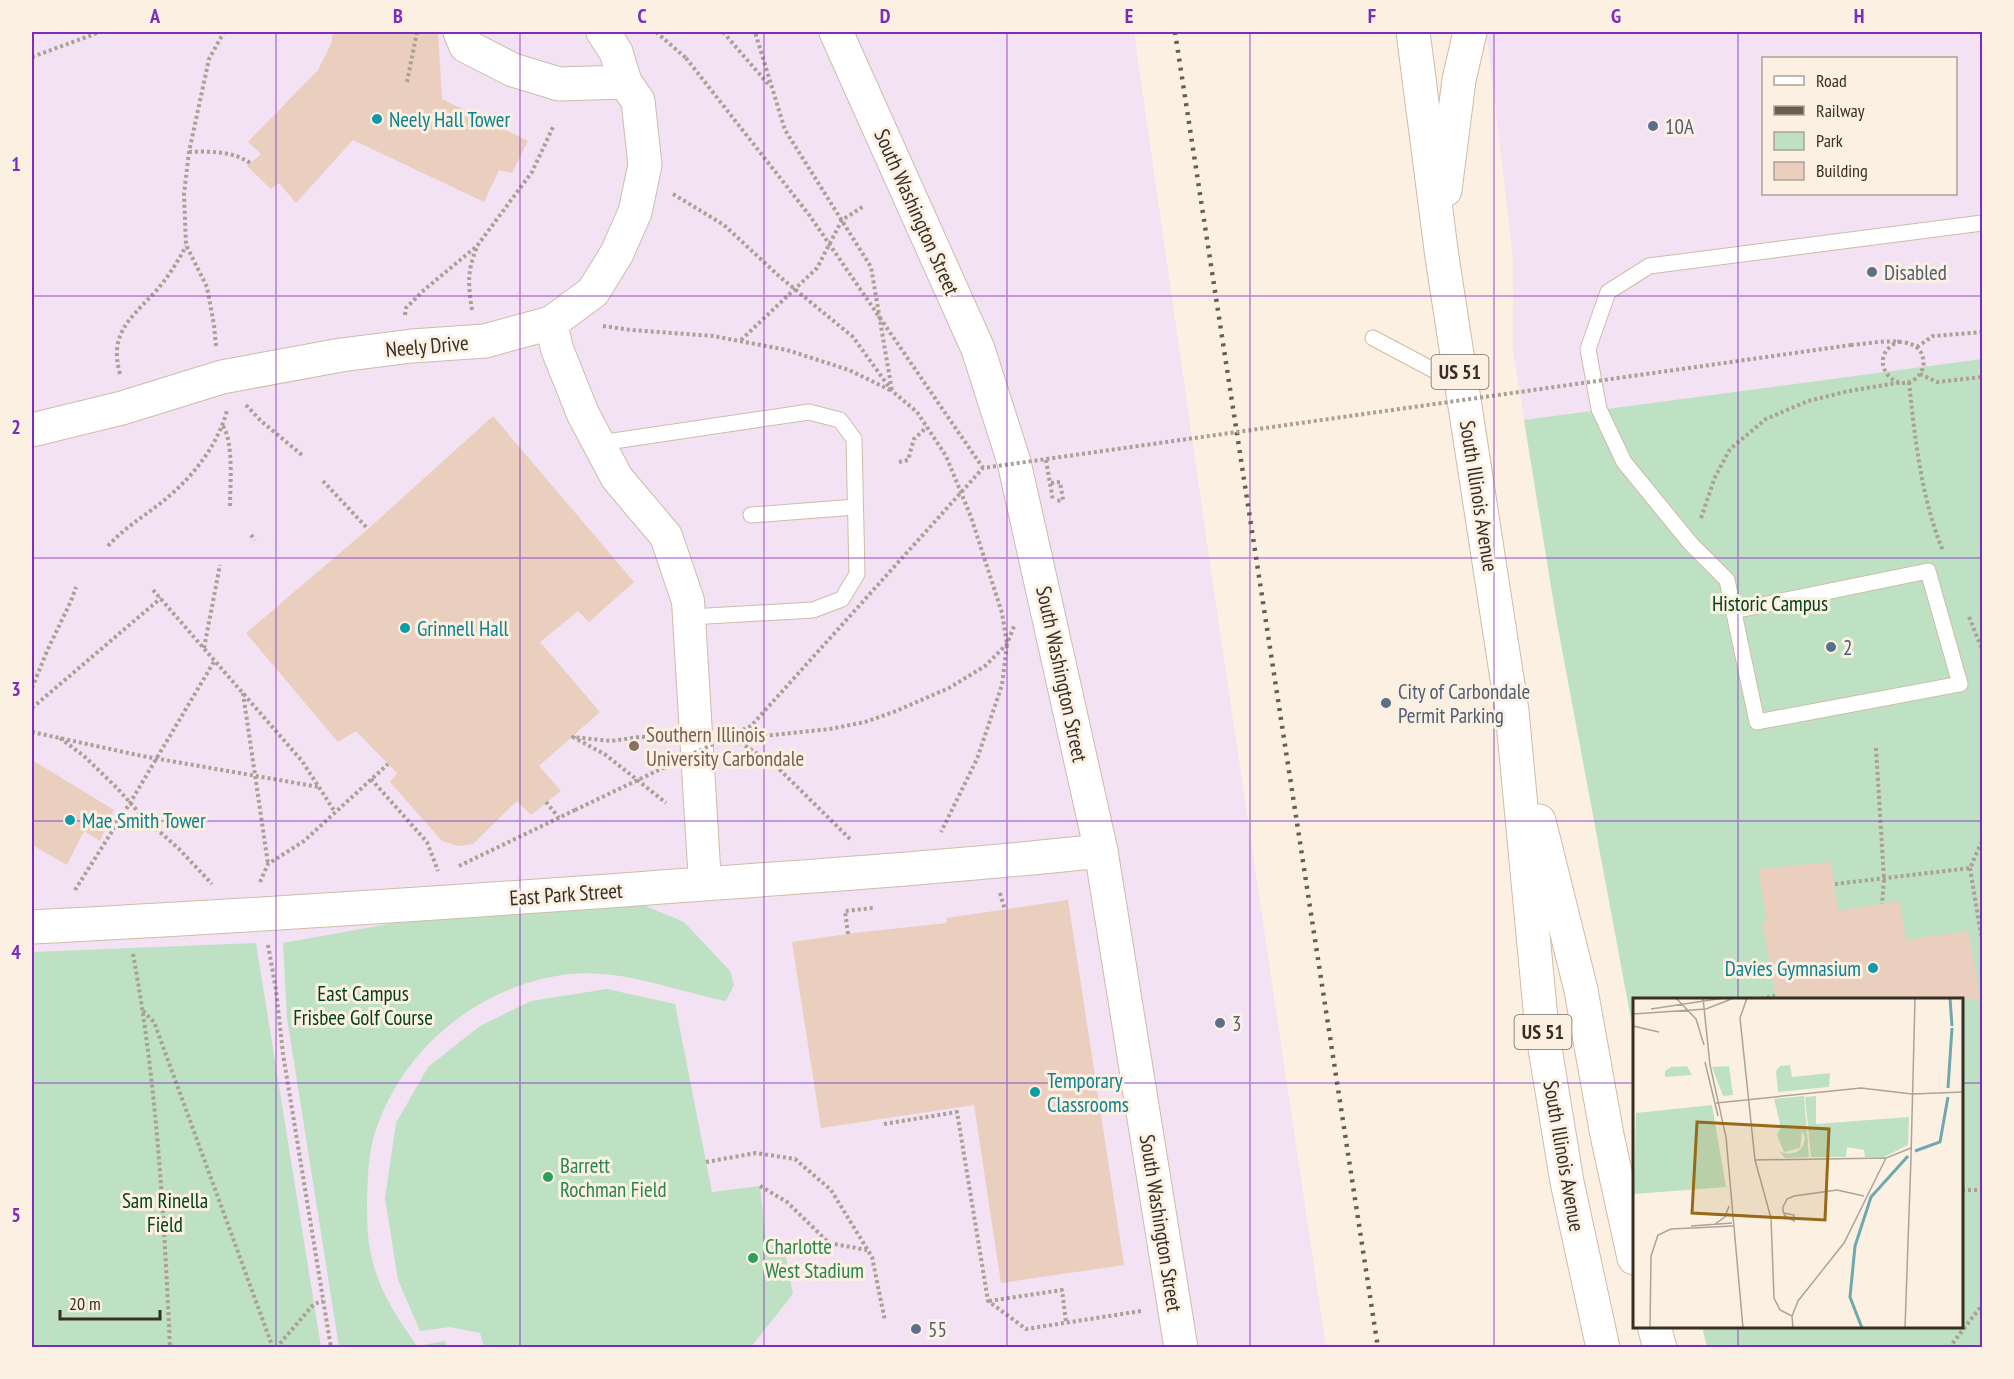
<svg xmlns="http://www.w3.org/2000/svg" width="2014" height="1379" viewBox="0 0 2014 1379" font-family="'PT Sans Narrow',sans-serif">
<rect width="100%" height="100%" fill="#fcf0e2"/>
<g fill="#f3e2f3" fill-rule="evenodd">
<path d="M32,32H1134L1213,584L1326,1347H32Z"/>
<path d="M1482,32H1982V1347H1707L1702,1327L1962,1326V1000H1634V1035L1556,617L1513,351V258L1488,45ZM1764,58H1956V194H1764Z"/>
</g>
<g fill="#bee1c4">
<path d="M1982,359V1347H1707L1702,1327L1962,1326V1000H1634V1035L1556,617L1524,420Z"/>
<path d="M641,904L684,922L730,971L734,985L726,1001C670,990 615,965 556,976C472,991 399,1053 374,1136C368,1156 368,1177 367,1199C367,1222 367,1244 374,1266C382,1296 399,1320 417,1346L445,1341L447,1347H339L287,1018L283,943L394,923Z"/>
<path d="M256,943L321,1347H32V952Z"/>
<path d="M607,989L675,1004L712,1192L760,1186L766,1245L784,1246L793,1294L751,1347H484L480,1333L450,1327L420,1331L398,1280L385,1198L396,1123L428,1067L480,1026L531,1001Z"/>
</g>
<g fill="#eacebe">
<path d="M333,32H438L442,99L528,141L512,173L499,170L484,202L353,140L296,203L279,183L271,189L247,166L261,154L248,142L318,70L331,44Z"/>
<path d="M493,416L634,582L589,622L578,611L540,642L600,712L539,766L561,791L531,815L517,801L473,844L458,846L442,841L390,782L397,773L356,731L338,742L246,633L368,529Z"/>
<path d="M32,760L114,810L100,841L84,831L67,865L32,845Z"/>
<path d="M1831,862L1838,911L1900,901L1906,940L1969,931L1980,999H1776L1762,922L1767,921L1758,869Z"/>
<path d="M1068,900L1124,1265L1001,1283L974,1105L821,1128L792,942L854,933L947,923L946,918Z"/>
</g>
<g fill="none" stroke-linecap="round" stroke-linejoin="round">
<g stroke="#cfbca6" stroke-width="17">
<g id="service">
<path d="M1373,338L1437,372L1459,388"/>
<path d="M600,443L809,412L840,420L854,439L857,574L842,599L813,610L690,617"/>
<path d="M751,515L855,507"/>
<path d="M1733,611L1928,571L1960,684L1757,722L1727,580L1691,544L1624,462L1599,409L1588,349L1608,292L1649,266L1982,223"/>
</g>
</g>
<g stroke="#cfbca6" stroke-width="34">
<path id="minor" d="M551,323L557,349L583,414L617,478L666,536L688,601L705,884"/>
</g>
<g stroke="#cfbca6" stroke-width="35">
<g id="tertiary">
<path d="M460,32L466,46L513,70L559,84L625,82"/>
<path d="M836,32L978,349L1014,462L1101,851L1181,1348"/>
<path d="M32,430L122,408L222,377L341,355L412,346L485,341L551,323L593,292L617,253L635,212L645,165L638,101L625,82L616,52L603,32"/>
<path d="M32,927C229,917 426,904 623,890C782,878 942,868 1101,851"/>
</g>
</g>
<g stroke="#cfbca6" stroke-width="35">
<g id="trunk">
<path d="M1413,32L1442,257L1512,711L1542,1030L1567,1182L1603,1348"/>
<path d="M1445,190L1459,80L1470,32"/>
<path d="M1539,821L1581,990L1607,1135L1634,1258"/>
<path d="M1654,1326L1660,1348"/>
</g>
</g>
<g stroke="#aaa094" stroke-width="4" stroke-dasharray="3 3" stroke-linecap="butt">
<path d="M656,32L686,58"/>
<path d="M723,32L768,84"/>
<path d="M32,57L100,32"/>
<path d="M407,82L417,32"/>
<path d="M189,152C209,151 233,151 250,163"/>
<path d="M673,194L724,225L780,277L853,337L892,391L917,412L946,456L971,517L1002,613L1007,644L1002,685L977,759L941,832"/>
<path d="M472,310C468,284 467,271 477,247"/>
<path d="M405,315L406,308L424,290L477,246L532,172L554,125"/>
<path d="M603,326L631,330L713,336L787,350L849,370L892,391L871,267L785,130L755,32"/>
<path d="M741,340L817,268L842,220L864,206"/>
<path d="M1851,345C1870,344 1918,332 1923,358C1925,365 1922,374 1915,379C1891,396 1864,353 1901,341"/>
<path d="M216,346L214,325L207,287L186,245L184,194L189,152L209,59L224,32"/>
<path d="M1917,347L1933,336L1982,332"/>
<path d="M120,374C109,334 129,320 154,293C167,279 177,263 186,246"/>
<path d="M1920,374L1937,382L1982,377"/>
<path d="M1909,382C1915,439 1921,497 1943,551"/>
<path d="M246,405L261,421L302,455"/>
<path d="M223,426C234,444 230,485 230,506"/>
<path d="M899,462L908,460L914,439L927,427"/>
<path d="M323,481L368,529"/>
<path d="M1051,483L1060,482L1063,500L1056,501"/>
<path d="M1701,518L1715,477L1730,449L1766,419L1808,401L1849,391L1902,382"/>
<path d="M251,535L255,540"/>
<path d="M108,546C124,528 143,517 162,502C191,479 218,446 227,410"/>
<path d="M153,590L302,761L335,812"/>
<path d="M1969,617L1982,649"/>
<path d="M204,648L220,565"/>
<path d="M32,688L47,651L71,601L76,587"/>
<path d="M243,693L268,864"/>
<path d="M32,708L161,598"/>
<path d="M32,732L142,756L319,787"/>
<path d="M663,737H639L611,741L573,737L606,755L666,803"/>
<path d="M60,738L84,756L117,788L142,816L179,849L212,884"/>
<path d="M734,739L830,729L865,722L896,711L949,688L985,666L1007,644L1015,624"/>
<path d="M735,739L776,766L851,840"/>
<path d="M1876,748L1884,879L1882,904"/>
<path d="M371,779L427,842L438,871"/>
<path d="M546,802L559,818"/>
<path d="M459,866L575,810"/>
<path d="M1970,868L1982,941"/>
<path d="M260,882L268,864L304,841L388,764"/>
<path d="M1835,884L1970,868L1982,841"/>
<path d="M75,890L130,803L215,660"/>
<path d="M1000,893L1005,910"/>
<path d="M848,934L845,911L873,908"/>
<path d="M268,945L276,990L283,1054L331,1348"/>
<path d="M133,954C157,1083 164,1217 170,1348"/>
<path d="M1755,1000L1775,996"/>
<path d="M143,1011L154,1022L273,1348"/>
<path d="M884,1124L957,1112L988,1301L1026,1329L1141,1311"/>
<path d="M706,1162L756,1153L795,1159L831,1190L872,1257L885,1321"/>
<path d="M760,1186L787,1202L829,1243L867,1250"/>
<path d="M1962,1190H1982"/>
<path d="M989,1301L1062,1290L1066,1322"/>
<path d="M276,1348L314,1304L323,1301"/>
<path d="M1949,1348L1982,1305"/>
</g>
<use href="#service" stroke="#fff" stroke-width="15"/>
<use href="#minor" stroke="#fff" stroke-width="32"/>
<use href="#tertiary" stroke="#fff" stroke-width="33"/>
<use href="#trunk" stroke="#fff" stroke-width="33"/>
<path stroke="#665d53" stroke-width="4.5" stroke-dasharray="3 6" stroke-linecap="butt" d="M1175,32L1378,1348"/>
<g stroke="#aaa094" stroke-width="4" stroke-dasharray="3 3" stroke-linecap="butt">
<path d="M686,58L810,216L983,468"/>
<path d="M1046,460L1053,501"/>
<path d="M575,810L751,726L983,468L1851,345"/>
</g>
</g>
<path fill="none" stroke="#7b2cbf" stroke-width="1.5" stroke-opacity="0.55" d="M276,32V1348M520,32V1348M764,32V1348M1007,32V1348M1250,32V1348M1494,32V1348M1738,32V1000M32,296H1982M32,558H1982M32,821H1982M32,1083H1634M1962,1083H1982M1738,1326V1348"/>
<g fill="#0f9aa8" stroke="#fcf0e2" stroke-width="2">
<circle cx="377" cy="119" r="6"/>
<circle cx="405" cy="628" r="6"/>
<circle cx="70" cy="820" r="6"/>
<circle cx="1873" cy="968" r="6"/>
<circle cx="1035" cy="1092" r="6"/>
</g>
<g fill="#5c6f8a" stroke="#fcf0e2" stroke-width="2">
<circle cx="1653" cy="126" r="6"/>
<circle cx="1872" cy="272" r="6"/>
<circle cx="1831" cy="647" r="6"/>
<circle cx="1386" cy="703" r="6"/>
<circle cx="1220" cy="1023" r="6"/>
<circle cx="916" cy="1329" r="6"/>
</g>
<circle fill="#8d6e63" stroke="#fcf0e2" stroke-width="2" cx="634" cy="746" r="6"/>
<g fill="#2e9e5b" stroke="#fcf0e2" stroke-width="2">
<circle cx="548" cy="1177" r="6"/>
<circle cx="753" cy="1258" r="6"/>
</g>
<g text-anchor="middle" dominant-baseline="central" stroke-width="6" stroke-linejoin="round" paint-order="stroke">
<g fill="#fcf0e2" stroke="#72695e" stroke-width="1.5">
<rect x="1431.5" y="355" width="57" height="34" rx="4.5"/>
<rect x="1514.5" y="1015" width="57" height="34" rx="4.5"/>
</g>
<g font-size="20" font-weight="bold" fill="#372f26">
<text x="1460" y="372">US 51</text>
<text x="1543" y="1032">US 51</text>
</g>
<g font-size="21" fill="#0d838f" stroke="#fcf0e2" text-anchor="start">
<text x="389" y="119">Neely Hall Tower</text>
<text x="417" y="628">Grinnell Hall</text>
<text x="82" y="820">Mae Smith Tower</text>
<text x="1861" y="968" text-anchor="end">Davies Gymnasium</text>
<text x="1047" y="1080">Temporary<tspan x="1047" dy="24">Classrooms</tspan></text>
</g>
<g font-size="21" fill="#4e5e75" stroke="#fcf0e2" text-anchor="start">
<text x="1665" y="126">10A</text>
<text x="1884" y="272">Disabled</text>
<text x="1843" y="647">2</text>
<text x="1398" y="691">City of Carbondale<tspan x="1398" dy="24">Permit Parking</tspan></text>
<text x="1232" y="1023">3</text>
<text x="928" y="1329">55</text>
</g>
<g font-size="21" fill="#372f26" stroke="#fcf0e2">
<text transform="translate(917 212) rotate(66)">South Washington Street</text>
<text transform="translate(427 346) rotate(-5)">Neely Drive</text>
<text transform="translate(1479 496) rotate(81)">South Illinois Avenue</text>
<text transform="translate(1062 674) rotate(78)">South Washington Street</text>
<text transform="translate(566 894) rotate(-4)">East Park Street</text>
<text transform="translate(1564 1156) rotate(80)">South Illinois Avenue</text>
<text transform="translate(1161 1223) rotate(81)">South Washington Street</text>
</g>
<g font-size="21" fill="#004219" stroke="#fcf0e2">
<text x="1770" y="603">Historic Campus</text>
<text x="363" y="993">East Campus<tspan x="363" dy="24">Frisbee Golf Course</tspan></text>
<text x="165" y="1200">Sam Rinella<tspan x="165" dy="24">Field</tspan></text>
</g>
<g font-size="21" fill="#785e54" stroke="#fcf0e2" text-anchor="start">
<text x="646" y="734">Southern Illinois<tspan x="646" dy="24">University Carbondale</tspan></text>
</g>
<g font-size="21" fill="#27864d" stroke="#fcf0e2" text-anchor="start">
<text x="560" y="1165">Barrett<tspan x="560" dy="24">Rochman Field</tspan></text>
<text x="765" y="1246">Charlotte<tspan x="765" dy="24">West Stadium</tspan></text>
</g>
</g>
<g transform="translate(1633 998)">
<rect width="330" height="330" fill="#fcf0e2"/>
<path d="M157,67L159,79L197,75L196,89L145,94L143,73L147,68ZM54,68L59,77L32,79V73L38,69ZM96,68L100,97L90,98L79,69ZM171,98L176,159L152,160L147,154L156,156L164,154L170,148L172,140L169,133L167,150L151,154L144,137L148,129L141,101ZM183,98V126L276,119L275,147L251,159H232L231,152L214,149L213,159H178L172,99ZM79,107L93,189L1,196L3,115Z" fill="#bee1c4"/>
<path fill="none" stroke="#6ea9b2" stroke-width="3" d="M317,0L319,28M315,90L319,30M282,153L307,144L315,99M229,330L217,299L222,248L238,199L275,158"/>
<path fill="none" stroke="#ada397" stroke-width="1.5" d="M43,0L63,21L71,47M70,0L77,67L93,139L110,330M114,0L107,20L122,162L138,220L141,300L147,312L159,318M18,11L91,0M0,16L73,11L101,0M0,28L26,34M72,64L85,118M280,96L330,94M83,105L228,90L279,96M278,159L282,0M122,162L253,160M151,215L161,217V223L152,218L150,213V209L154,201L161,198L204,192L231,198M82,226L92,219L96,208M58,228L99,225M17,330L18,258L25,237L38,231L100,228M160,330L159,318L165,303L211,245L253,160L278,150M272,330L278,159"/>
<path fill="#976918" fill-opacity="0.15" stroke="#976918" stroke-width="3" d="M64,124L196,131L192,222L59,215Z"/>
<rect width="330" height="330" fill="none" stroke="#372f26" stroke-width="3"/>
</g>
<rect width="2014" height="1379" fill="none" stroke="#fcf0e2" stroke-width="66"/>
<rect x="1762" y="57" width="195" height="138" fill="#fcf0e2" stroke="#ada397" stroke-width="1.5"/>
<rect x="1774" y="76" width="30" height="9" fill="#ffffff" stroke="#ada397" stroke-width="1.5"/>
<text x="1816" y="87" font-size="18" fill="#372f26">Road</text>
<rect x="1774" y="106" width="30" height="9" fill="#665d53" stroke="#ada397" stroke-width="1.5"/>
<text x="1816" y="117" font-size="18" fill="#372f26">Railway</text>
<rect x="1774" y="132" width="30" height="18" fill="#bee1c4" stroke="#ada397" stroke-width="1.5"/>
<text x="1816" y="147" font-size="18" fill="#372f26">Park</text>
<rect x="1774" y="162" width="30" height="18" fill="#eacebe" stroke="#ada397" stroke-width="1.5"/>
<text x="1816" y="177" font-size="18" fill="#372f26">Building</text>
<path d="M60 1310v9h100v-9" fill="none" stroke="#372f26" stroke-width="3"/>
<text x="69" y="1310" font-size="18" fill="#372f26" stroke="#fcf0e2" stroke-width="4.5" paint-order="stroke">20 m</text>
<rect x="33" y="33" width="1948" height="1313" fill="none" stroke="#7b2cbf" stroke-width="2"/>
<g font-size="20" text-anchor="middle" font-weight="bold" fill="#7b2cbf">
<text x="155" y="23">A</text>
<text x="398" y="23">B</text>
<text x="642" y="23">C</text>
<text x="885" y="23">D</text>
<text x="1129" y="23">E</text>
<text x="1372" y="23">F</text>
<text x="1616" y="23">G</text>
<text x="1859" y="23">H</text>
<text x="16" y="171">1</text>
<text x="16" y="434">2</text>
<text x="16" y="696">3</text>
<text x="16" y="959">4</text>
<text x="16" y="1222">5</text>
</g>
</svg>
